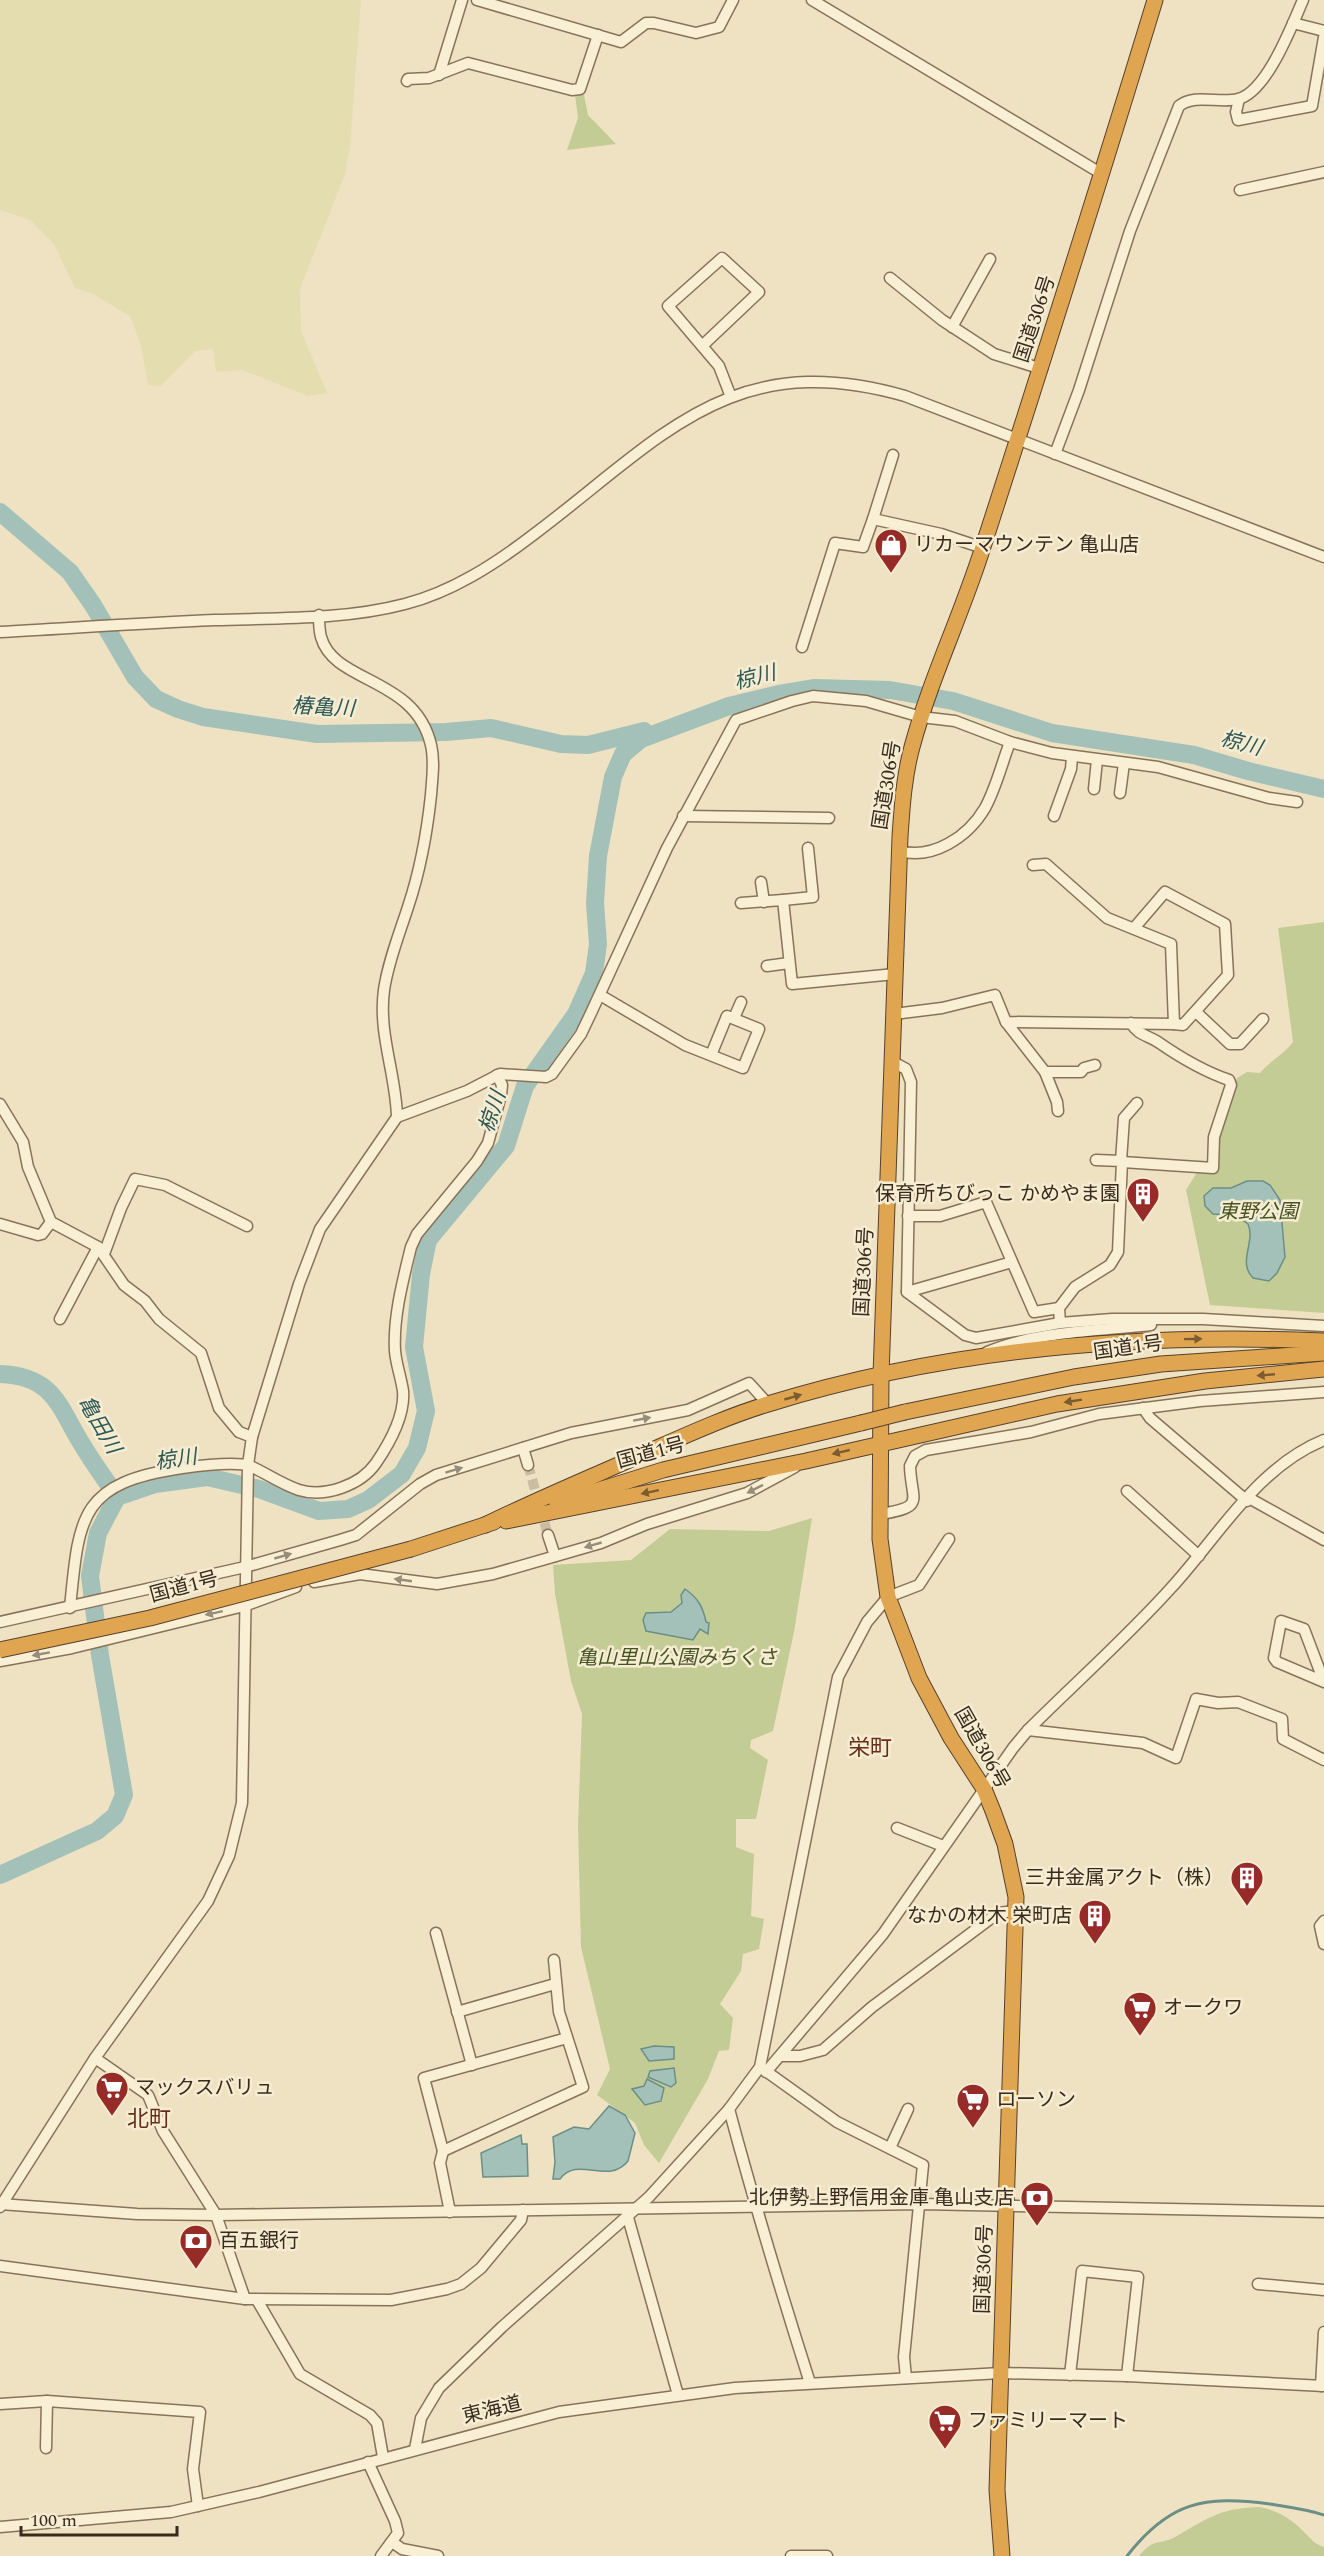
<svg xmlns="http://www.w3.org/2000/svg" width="1324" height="2556" viewBox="0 0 1324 2556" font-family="Spectral,'Noto Sans JP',serif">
<rect width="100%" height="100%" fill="#eee2c2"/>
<path fill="#e4ddaf" d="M0,0H361L350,147L345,174L300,289L301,331L327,393L308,396L242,370L216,372L213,349L195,351L161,386L148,385L141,345L130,316L93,294L75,288L54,244L30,220L0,210Z"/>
<g fill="#c4cc95">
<path d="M575,95H584L588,115L616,144L567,150L578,118Z"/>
<path d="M1324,922V1313L1210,1305L1186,1190L1196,1174L1210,1163L1237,1078L1247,1072L1260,1073C1270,1061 1283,1055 1293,1042L1278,928Z"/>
<path d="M812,1518L794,1632L773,1731L751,1740L750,1748L768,1760L756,1819H736V1847L754,1854L751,1916L764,1919L759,1949L743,1954L741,1971L720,2004L733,2018L729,2050L719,2051L708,2079L659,2163L644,2145L635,2123L597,2095L610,2069L581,1947L578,1826L582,1714L571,1681L555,1594L553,1565L631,1560L670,1529L769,1531Z"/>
<path d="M1258,2507C1274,2509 1289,2517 1301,2529C1309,2536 1313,2544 1324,2547V2556H1139C1155,2537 1157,2546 1175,2537C1209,2518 1217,2509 1258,2507Z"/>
</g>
<g fill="#a4c1b9" stroke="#6b8f87" stroke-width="1.5">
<path d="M1247,1181H1263L1270,1185L1280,1200L1285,1257L1277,1273L1269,1281L1253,1278C1237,1262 1256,1242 1248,1224L1235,1215L1213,1214L1205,1206L1204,1196L1213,1188H1231Z"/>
<path d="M685,1589C698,1598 703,1607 706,1622L709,1623L708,1634L700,1629L693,1640L646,1631L643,1620L646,1613L671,1612L682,1603L681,1595Z"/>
<path d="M654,2046L674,2047V2059L649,2061L641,2049Z"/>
<path d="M674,2068L676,2083L671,2087L648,2077L650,2071Z"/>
<path d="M647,2079L664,2088L661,2101L645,2105L632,2089L644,2086Z"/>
<path d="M609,2106L625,2115L635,2133L628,2161C608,2186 578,2155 560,2179H553L555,2162L553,2137L574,2127L589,2129Z"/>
<path d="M521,2135L522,2144H527L528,2176L483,2177L481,2153Z"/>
</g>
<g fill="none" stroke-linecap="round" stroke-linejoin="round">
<path stroke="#6b8f87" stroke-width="3" d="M1127,2556C1169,2502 1204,2495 1270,2504C1288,2507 1306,2509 1324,2515"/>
<g stroke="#a4c1b9" stroke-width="18">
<path d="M0,512L70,572L93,605L135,677L156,699L178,709L203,717L317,734L446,732L491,728L561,744L588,745L644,731"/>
<path d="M0,1374C55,1376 59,1408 83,1446C93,1463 106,1480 117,1497"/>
<path d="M0,1875L97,1831L115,1816L124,1795L100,1655L90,1576L98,1533L117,1497L155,1484L207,1477L259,1489L319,1511L348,1509L368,1500L402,1474L417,1448L426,1411L414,1347L421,1274L428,1240L506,1146L525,1086L576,1014L594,973L598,944L595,903L598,856L613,777L623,754L641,739L729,706L779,694L815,688L890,690L953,701L1052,733L1194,755L1248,771L1324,789"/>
</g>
<path stroke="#cabda1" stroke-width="10" stroke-dasharray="10 5" stroke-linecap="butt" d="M528,1465L548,1535"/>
<g stroke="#887359" stroke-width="13">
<g id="minor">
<path d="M477,0L621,42L646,23H654L696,33L719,27L733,0"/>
<path d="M812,0L1102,174"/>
<path d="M1293,23L1324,31"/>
<path d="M439,75L462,0"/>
<path d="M407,81L408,79L429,78L468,63L572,90L580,89L598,35"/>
<path d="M1239,99L1236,112L1238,120L1312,106L1324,37"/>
<path d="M1240,190L1324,172"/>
<path d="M890,278L942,320L994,354L1042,369"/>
<path d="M952,327L990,259"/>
<path d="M702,346L759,292L722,258L668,306L719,366L731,397"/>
<path d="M1055,454L1079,390L1130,231L1179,106C1195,93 1219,104 1238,99C1267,92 1292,25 1303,0"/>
<path d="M893,455L873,519L941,534L983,548"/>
<path d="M0,632C72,628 143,623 215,620C277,618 344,620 405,604C452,592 495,564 533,535C661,439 730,346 905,396L1324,557"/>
<path d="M802,647L835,543L863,547L873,519"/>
<path d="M1094,789L1097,760"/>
<path d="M1120,793L1124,763"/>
<path d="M683,816L829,818"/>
<path d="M1054,816L1071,769L1072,757"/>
<path d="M899,851C933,860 968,837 985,808C996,788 1002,763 1010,742"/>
<path d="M761,882L764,902"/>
<path d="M783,900L813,897L808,848"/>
<path d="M741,903L783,900L792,984L895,974"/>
<path d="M1135,927L1165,892L1225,924L1228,975L1183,1025L1174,1024"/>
<path d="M767,966L789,963"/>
<path d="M600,995L685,1045L743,1068L759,1029L727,1016L711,1055"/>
<path d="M1196,1012L1230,1044H1240L1263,1019"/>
<path d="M894,1014L942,1008L995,995L1006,1022L1174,1024L1171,944L1107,918L1046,864L1033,865"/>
<path d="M734,1018L741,1002"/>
<path d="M1006,1022L1045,1072H1081L1084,1068L1095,1065"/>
<path d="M893,1062L906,1069L911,1082L907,1292L965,1335L976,1338L1060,1323L1112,1319H1203L1324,1326"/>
<path d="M1045,1072L1057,1102L1058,1111"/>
<path d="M0,1104L23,1142L28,1167L51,1222L98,1247L124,1285L145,1301L159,1319L201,1353L219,1408L239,1432L252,1437"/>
<path d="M397,1117L467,1091L500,1074L546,1077L552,1074L581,1034L591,1013L667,848L736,720L792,701L813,696L866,701L921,717L955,721L1010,742L1052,753L1158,767L1269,798L1297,802"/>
<path d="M1121,1161L1124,1118L1137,1103"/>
<path d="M1122,1162L1213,1168L1214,1137L1231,1085L1229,1080C1203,1071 1181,1058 1158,1042C1147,1035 1138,1035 1131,1023"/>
<path d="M908,1216H940L986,1202L1034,1312L1059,1308L1060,1323"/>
<path d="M0,1224L38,1235L42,1234L51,1222"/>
<path d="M104,1254L121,1208L135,1179L165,1185L247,1226"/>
<path d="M907,1292L1012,1262"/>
<path d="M1059,1308L1075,1287L1110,1265L1118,1252L1122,1161L1096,1160"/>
<path d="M60,1319L98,1247"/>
<path d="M987,1352C1038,1331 1097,1331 1151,1325"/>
<path d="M1143,1408L1150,1418L1247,1501"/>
<path d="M523,1448L528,1465"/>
<path d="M1127,1491L1199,1556"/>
<path d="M1249,1498L1324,1540"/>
<path d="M880,1514C927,1507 911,1501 910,1466L915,1456L926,1450L1031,1432L1099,1414L1200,1401L1324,1392"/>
<path d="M548,1535L555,1556"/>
<path d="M314,1582L360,1574L437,1584L493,1574L601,1543L647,1524L747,1493L795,1467"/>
<path d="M70,1608C79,1515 80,1483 182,1468C197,1466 235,1461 250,1466C266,1473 281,1484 299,1490C325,1498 361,1485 376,1463C389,1444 405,1415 403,1391C401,1377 396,1364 395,1351C393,1317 403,1280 411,1247L417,1234L477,1161L488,1143L501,1095L502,1085L497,1075"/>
<path d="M0,1622L245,1567L340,1540L356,1535L420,1484L436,1475L571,1433L688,1410L749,1383L768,1404"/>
<path d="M0,1661L72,1648L244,1606L296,1587"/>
<path d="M1324,1682L1304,1629L1281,1621L1274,1658L1277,1662L1324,1682"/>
<path d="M1028,1730L1143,1743L1176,1758L1196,1699L1218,1703L1238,1702L1282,1719L1283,1739L1324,1760"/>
<path d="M897,1828L943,1846"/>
<path d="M1324,1921L1320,1926L1324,1944"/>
<path d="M436,1933L472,2065"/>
<path d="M457,2012L555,1984"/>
<path d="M781,2056H800L823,2050L872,2007L998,1913L1015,1911"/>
<path d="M95,2058L148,2095L163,2131L216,2215L245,2299"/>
<path d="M763,2069L837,2122L923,2165L904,2357L906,2378"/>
<path d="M766,2072L883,1934L1013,1748L1028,1730C1075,1683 1126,1638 1171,1588C1218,1537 1257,1467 1324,1440"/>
<path d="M729,2109C754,2202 781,2292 810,2383"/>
<path d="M890,2148L908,2109"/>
<path d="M443,2151L583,2087L559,2012L554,1960"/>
<path d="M0,2204L137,2214L216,2215L920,2204L1324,2212"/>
<path d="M0,2207L95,2058L208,1901L229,1856L242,1803L248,1465L252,1437L299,1284L320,1229L397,1117C396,1074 378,1034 384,990C388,962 399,935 408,907C420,871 427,833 431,795C432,779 435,762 431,745C415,676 334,684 321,637C319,630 319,622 319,615"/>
<path d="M450,2212L440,2163L443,2151L424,2078L567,2038"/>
<path d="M627,2214L678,2395"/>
<path d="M0,2266L245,2299L391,2300L447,2289L461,2284L481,2268L521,2220L523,2210"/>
<path d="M1258,2284L1324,2290"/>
<path d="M257,2300L300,2374L370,2415L377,2423L383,2457"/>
<path d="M1070,2375L1082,2271L1138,2277L1127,2376"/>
<path d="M1321,2386L1324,2332"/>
<path d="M0,2404L47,2401L200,2412L193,2469L198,2506"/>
<path d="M46,2448L47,2401"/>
<path d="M415,2449L421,2418L439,2388L502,2327L649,2197L729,2109L760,2067L838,1677L867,1622L888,1597L919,1585L949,1539"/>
<path d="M368,2462L395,2521L398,2533L381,2556"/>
<path d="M0,2527L171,2512L259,2492L559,2412L735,2388L1001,2373L1127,2376L1324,2386"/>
<path d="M392,2542L402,2549L438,2556"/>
<path d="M791,2556H827"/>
</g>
</g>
<g stroke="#56412d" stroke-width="17">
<g id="highway">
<path d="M905,1412L1074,1377L1161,1364L1324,1353"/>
<path d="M557,1503L663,1470L861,1423"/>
<path d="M506,1521L806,1461L1057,1404L1205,1381L1324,1369"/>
<path d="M485,1525C534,1501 584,1480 634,1458C678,1439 722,1418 768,1404C946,1349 1139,1333 1324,1341"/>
<path d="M411,1549L494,1522"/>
<path d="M1002,2556L997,2490L1016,1897L1005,1844L993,1811L984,1789L951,1738L919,1678L888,1597L880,1539L881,1375L900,837C902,807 904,776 912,747C930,680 961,616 982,550C1041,367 1099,184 1155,0"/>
</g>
</g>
<use href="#minor" stroke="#f9efd5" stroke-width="10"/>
<use href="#highway" stroke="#dfa551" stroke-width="15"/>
<g stroke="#56412d" stroke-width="17" stroke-linecap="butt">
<g id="highway-bridge">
<path d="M861,1423L905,1412"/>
<path d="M0,1650L150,1618L411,1549"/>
</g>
</g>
<use href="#highway-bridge" stroke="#dfa551" stroke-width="15"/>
</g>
<defs><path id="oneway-solid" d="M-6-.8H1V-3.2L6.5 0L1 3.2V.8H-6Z" transform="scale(1.5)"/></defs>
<g fill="#7b5c32">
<use href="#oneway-solid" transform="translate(1193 1339) rotate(-1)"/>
<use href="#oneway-solid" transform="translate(1266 1375) rotate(175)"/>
<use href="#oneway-solid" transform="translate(793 1397) rotate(-16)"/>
<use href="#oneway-solid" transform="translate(1073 1401) rotate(171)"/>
<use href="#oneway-solid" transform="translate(841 1452) rotate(167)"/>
<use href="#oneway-solid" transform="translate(650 1492) rotate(168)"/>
</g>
<g fill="#988d79">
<use href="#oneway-solid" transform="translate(642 1419) rotate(-10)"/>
<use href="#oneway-solid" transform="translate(454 1470) rotate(-17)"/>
<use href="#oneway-solid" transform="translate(755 1489) rotate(153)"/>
<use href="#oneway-solid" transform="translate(593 1545) rotate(164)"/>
<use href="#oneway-solid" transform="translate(283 1556) rotate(-16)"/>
<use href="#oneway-solid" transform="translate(403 1580) rotate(-172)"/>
<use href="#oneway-solid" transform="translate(214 1613) rotate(168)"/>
<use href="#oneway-solid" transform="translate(41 1654) rotate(170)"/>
</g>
<defs>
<g id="shop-pin" transform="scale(1.725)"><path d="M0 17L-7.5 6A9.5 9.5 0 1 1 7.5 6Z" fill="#972b28" stroke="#f6ecd1"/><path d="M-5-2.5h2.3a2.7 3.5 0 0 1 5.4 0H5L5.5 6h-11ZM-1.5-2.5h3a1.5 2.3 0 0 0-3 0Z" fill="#fff"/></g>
<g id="building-pin" transform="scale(1.725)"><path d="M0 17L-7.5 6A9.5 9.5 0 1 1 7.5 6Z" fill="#972b28" stroke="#f6ecd1"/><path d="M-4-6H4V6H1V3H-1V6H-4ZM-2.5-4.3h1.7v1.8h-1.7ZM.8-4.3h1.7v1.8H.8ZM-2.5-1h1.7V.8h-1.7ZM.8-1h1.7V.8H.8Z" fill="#fff"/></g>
<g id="supermarket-pin" transform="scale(1.725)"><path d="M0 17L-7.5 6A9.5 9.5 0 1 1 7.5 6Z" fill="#972b28" stroke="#f6ecd1"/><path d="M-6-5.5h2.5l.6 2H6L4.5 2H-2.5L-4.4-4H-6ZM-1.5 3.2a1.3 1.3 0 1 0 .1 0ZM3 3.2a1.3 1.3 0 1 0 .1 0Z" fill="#fff"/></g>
<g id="bank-pin" transform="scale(1.725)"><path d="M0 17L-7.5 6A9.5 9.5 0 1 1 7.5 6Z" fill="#972b28" stroke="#f6ecd1"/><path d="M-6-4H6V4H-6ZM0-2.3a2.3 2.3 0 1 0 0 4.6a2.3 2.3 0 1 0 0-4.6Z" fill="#fff"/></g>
</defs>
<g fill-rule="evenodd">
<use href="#shop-pin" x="891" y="545"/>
<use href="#building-pin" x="1143" y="1194"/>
<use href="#building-pin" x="1247" y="1878"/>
<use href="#building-pin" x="1095" y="1916"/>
<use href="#supermarket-pin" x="1140" y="2008"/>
<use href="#supermarket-pin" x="112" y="2088"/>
<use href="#supermarket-pin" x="973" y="2100"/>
<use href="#bank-pin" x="1037" y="2198"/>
<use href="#bank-pin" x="196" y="2241"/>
<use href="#supermarket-pin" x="945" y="2421"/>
</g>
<g text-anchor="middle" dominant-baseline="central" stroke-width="5" stroke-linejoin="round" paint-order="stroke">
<g font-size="20" fill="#382b1d" stroke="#f6ecd1">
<text transform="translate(1035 319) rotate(-72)">国道306号</text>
<text transform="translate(887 785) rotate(-81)">国道306号</text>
<text transform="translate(864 1272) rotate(-87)">国道306号</text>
<text transform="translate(1128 1348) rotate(-8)">国道1号</text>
<text transform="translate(651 1453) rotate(-15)">国道1号</text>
<text transform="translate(184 1587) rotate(-15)">国道1号</text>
<text transform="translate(982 1748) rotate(60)">国道306号</text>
<text transform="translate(984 2269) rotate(-88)">国道306号</text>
<text transform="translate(492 2410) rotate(-14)">東海道</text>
</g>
<g font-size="20" fill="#382b1d" stroke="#f6ecd1" text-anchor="start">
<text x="914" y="545">リカーマウンテン 亀山店</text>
<text x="1120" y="1194" text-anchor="end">保育所ちびっこ かめやま園</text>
<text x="1224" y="1878" text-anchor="end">三井金属アクト（株）</text>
<text x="1072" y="1916" text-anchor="end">なかの材木 栄町店</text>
<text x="1163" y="2008">オークワ</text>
<text x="135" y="2088">マックスバリュ</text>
<text x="996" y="2100">ローソン</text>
<text x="1014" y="2198" text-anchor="end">北伊勢上野信用金庫 亀山支店</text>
<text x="219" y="2241">百五銀行</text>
<text x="968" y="2421">ファミリーマート</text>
</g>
<g font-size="20" font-style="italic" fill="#465424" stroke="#f6ecd1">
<text x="1258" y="1212">東野公園</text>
<text x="677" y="1658">亀山里山公園みちくさ</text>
</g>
<g font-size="21" font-style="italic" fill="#2c5856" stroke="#f6ecd1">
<text transform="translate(755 678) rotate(-14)">椋川</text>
<text transform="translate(323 708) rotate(3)">椿亀川</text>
<text transform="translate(1241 744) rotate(15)">椋川</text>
<text transform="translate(493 1112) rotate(-72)">椋川</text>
<text transform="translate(99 1425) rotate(60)">亀田川</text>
<text transform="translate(176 1460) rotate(-8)">椋川</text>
</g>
<g font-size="22" fill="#652e1c" stroke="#f6ecd1">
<text x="870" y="1748">栄町</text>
<text x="149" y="2119">北町</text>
</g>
</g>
<path d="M21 2526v9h156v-9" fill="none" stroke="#382b1d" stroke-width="3"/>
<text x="30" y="2526" font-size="18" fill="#382b1d" stroke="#f6ecd1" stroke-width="4.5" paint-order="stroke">100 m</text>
</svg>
